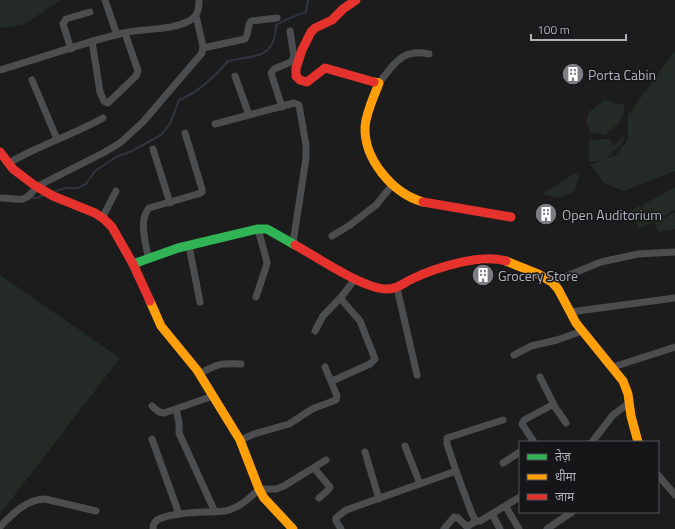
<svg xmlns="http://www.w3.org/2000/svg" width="675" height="529" viewBox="0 0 675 529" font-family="'Titillium Web','Noto Sans Devanagari',sans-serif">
<rect width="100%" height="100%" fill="#1c1c1c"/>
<g fill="#242b26">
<path d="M0,0H61L23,25L0,28Z"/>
<path d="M675,50V171L624,191L605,184L590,165L601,161L589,162V140L608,139L614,145L625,135L622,143L606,159L616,155L628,140V115Z"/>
<path d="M605,100L624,105C626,120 615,126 605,135L591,133L586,122L589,112Z"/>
<path d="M575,173L579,176L575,191L561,198L542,194Z"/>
<path d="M675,187V210L652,223L641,206Z"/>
<path d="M640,206L651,224L639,228L629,211Z"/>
<path d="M675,212V229L658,232L655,223Z"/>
<path d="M0,275L120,358L0,514Z"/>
</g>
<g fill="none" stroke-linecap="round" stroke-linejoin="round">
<g stroke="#30353d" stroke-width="2">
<path d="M54,192L65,188H78L86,184L95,171L116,157L132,151L161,135L170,124L179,100C198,93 215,76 228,61C254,55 275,60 276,25L285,20L306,12L308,0"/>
<path d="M29,197L37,198L44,195"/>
</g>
<g stroke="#4c4d4e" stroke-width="7">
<path d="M105,0L117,35"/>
<path d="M92,41L100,92L104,101L108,103L136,76L138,71L125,33"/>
<path d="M203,48L245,39C249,34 247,26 251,21L277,18"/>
<path d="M71,49L63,24L66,19L90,12"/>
<path d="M0,70C41,58 82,43 123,33C145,28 169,31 189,21C198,16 199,9 199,0"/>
<path d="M235,76L249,115"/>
<path d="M32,80L57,139"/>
<path d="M379,83C394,64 402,48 429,54"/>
<path d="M282,107L271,73L274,69L291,62L294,57L290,31"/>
<path d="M215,124L294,103L299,105L306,145V158L293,243"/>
<path d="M153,149L170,203"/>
<path d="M9,163C39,145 73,135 103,118"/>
<path d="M0,198C19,198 24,205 36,187L103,153L120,143L143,122L202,53L203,46L196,16"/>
<path d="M102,218L116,191"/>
<path d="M332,236L350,225L376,205L393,184"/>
<path d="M189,246L200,302"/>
<path d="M148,257C146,242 138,221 149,208L198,194L202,192V189L185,133"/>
<path d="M552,282L601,262L638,254L675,252"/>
<path d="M397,288L417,375"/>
<path d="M256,297L266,267L267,262L258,229"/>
<path d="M570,312L675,298"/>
<path d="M315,331L323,316L342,296"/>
<path d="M514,355L531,346L557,340L582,331"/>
<path d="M613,367L675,347"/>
<path d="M199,374C217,364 220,363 241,364"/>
<path d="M540,377L555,407"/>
<path d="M332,381L370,364L375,359L360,321L341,299L342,296L355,279"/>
<path d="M152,406L159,412L164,413L213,396"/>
<path d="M176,409L179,422V433L215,512"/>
<path d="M152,439L179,514"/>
<path d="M240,440L254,434L289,424L312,409L336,400L337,396L325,367"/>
<path d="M534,442L522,424L524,420L552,405L555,407L566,423"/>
<path d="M592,442L613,415L629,403"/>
<path d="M405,446L420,484"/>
<path d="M365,452L379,499"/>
<path d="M503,463L520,452"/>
<path d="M314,468L330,487L328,490L319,498"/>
<path d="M456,471L447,444V438L503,420"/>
<path d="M658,475L675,495"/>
<path d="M506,507L519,529"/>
<path d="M492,514L500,529"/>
<path d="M0,527C12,514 27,499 45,499L96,511"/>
<path d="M153,529C153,525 155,521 159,519C176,511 207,513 226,511C240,507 249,499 259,489H276L284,486L326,460"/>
<path d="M341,529L336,521V518L346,510L456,471L472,514L476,521H480L520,497"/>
<path d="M444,529L454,517L458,518L467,527L476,521"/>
<path d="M547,529L572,512"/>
</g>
<path stroke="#30b455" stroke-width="9" d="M133,264L178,248L258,229H267L295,245"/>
<g stroke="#ff9f0a" stroke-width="9">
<path d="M374,82L379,83C374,97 366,112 365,127C364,159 392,193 423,202"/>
<path d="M506,261L538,274L552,282L558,289L576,323L623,381L628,394L631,416L638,442"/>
<path d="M150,301L161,326L197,370L240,440L259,489L264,498L293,529"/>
</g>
<g stroke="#e5322d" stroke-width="9">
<path d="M356,0L343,9L332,20L315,28L311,32L302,50L296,68V76L300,80L307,82L325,68L374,82"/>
<path d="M0,152L13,169L34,185L53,196L95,213L104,219L112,227L133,264L150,301"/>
<path d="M423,202L511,217"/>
<path d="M295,245C317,257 363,289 387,289C398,289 403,283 412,279C435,268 481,253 506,261"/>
</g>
</g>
<defs>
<g id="building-disc" transform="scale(1.15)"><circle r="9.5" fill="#7c7d83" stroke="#161618"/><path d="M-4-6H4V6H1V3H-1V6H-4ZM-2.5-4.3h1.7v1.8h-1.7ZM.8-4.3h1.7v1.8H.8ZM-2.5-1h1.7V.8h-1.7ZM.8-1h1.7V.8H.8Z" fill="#fff"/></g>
</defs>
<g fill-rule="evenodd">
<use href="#building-disc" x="573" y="74"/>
<use href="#building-disc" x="546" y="214"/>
<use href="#building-disc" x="483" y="275"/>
</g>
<g text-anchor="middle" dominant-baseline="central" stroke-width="3" stroke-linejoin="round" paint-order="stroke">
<g font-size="14" fill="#afb1bb" stroke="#161618" text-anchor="start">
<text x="588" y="74">Porta Cabin</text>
<text x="562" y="214">Open Auditorium</text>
<text x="498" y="275">Grocery Store</text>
</g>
</g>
<rect x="519" y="441" width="140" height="72" fill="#161618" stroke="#535459"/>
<rect x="527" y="454" width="20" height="6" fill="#30b455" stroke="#535459"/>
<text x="555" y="461" font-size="12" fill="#afb1bb">तेज़</text>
<rect x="527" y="474" width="20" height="6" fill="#ff9f0a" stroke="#535459"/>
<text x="555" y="481" font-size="12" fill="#afb1bb">धीमा</text>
<rect x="527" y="494" width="20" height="6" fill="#e5322d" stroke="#535459"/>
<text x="555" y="501" font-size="12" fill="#afb1bb">जाम</text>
<path d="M531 34v6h95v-6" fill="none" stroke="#afb1bb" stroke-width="2"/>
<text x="537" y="34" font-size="12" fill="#afb1bb" stroke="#161618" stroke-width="3" paint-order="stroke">100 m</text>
</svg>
